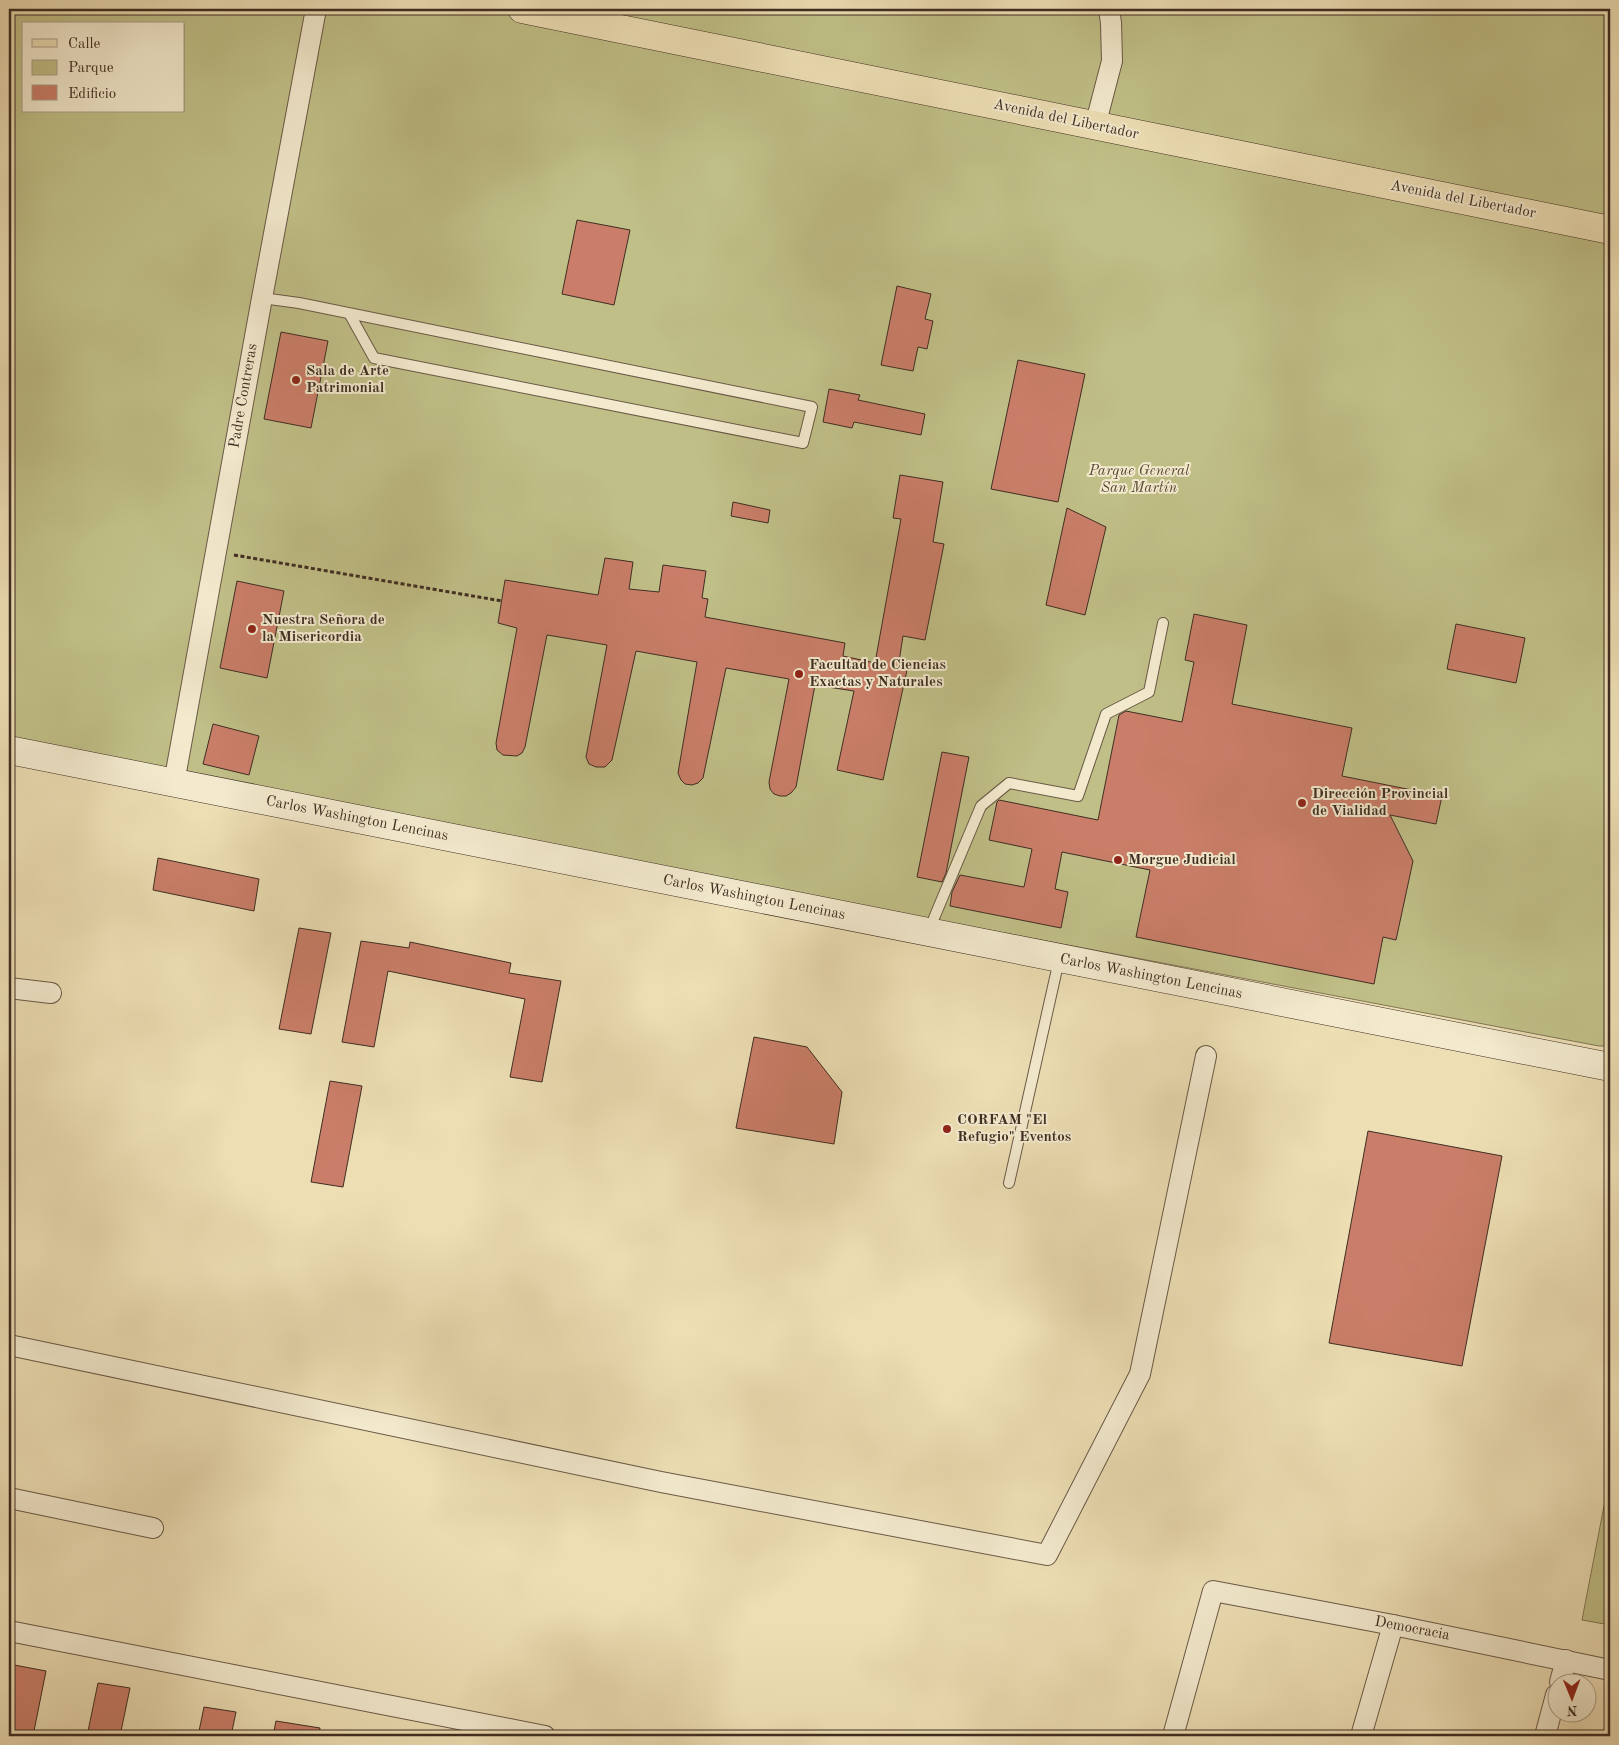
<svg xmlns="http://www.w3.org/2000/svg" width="1619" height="1745" viewBox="0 0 1619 1745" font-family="'Old Standard TT',serif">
<rect width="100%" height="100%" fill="#eddeb4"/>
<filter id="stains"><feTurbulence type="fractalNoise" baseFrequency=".004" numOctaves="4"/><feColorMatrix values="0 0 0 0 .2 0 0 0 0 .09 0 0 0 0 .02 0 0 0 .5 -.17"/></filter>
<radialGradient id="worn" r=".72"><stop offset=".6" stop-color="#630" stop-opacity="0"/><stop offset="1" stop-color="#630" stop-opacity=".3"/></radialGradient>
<g fill="#c0bf87" stroke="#807654" fill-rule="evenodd">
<path d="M9,9H1610V1046H1599L142,769L9,741ZM24,24H184V111H24Z"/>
<path d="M1610,1475V1625L1582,1620Z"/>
</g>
<g fill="#ca7e69" stroke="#3f2d22">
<path d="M577,220L630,230L614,305L562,294Z"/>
<path d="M897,286L931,294L925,319L933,321L927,349L918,347L913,371L881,365Z"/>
<path d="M281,332L328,341L311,428L264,419Z"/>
<path d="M1018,360L1085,374L1058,502L991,489Z"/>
<path d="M829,389L860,395L858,400L925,414L921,435L854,422L852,428L823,422Z"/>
<path d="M900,475L943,482L933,542L944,544L925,640L903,636L898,668L907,670L883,780L837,770L854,691L815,685L796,787L791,793L786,796H780L774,794L770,789L769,782L789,679L726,668L703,778L698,783L692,785L685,784L681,780L678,773L697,662L636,651L612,760L605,767H596L589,764L586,757L607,645L547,635L525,747L522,753L517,756L503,755L497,750L496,743L517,628L498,623L505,580L598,595L605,558L633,562L629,589L659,592L663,565L706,571L702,598L708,599L705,617L845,643L843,656L875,663L901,519L893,518Z"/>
<path d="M733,502L770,510L768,523L731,516Z"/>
<path d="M1067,508L1106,527L1085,615L1046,605Z"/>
<path d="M237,581L284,591L267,678L220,668Z"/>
<path d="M1194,614L1247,625L1232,704L1352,728L1342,776L1442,796L1436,824L1390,815L1413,861L1396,940L1383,937L1374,984L1136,937L1150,870L1062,852L1055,889L1068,892L1061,928L950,906L952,892L960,875L1024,887L1032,849L989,840L997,802L999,800L1098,820L1119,715L1126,711L1182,722L1194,662L1185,660Z"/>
<path d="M1456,624L1525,638L1516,683L1447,669Z"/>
<path d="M213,724L259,736L249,775L203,764Z"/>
<path d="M942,752L969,757L946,873L942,882L917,877Z"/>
<path d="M158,858L259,879L254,911L153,890Z"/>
<path d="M299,928L331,933L311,1034L279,1029Z"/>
<path d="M361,941L409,948L410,942L511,963L509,973L561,981L542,1082L510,1077L525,999L388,971L374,1047L342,1042Z"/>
<path d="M754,1037L807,1047L842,1092L834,1144L736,1128Z"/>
<path d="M330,1081L362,1086L343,1187L311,1182Z"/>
<path d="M1368,1131L1502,1156L1462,1366L1329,1343Z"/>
<path d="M9,1664L46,1671L33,1736H9Z"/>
<path d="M98,1683L130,1688L120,1736H87Z"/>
<path d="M204,1707L236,1712L231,1736H198Z"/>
<path d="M276,1721L320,1728L319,1736H273Z"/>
</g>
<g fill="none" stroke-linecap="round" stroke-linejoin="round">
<g stroke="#6a5946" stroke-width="12">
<g id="lane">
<path d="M262,298L299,303L812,407L803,443L374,358L349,313"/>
<path d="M930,932L934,918L981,806L1009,783L1078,796L1106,714L1149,692L1163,623"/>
<path d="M1009,1183L1059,960"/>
</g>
</g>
<g stroke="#6a5946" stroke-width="22">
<g id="street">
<path d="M1095,126L1112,61L1111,23L1109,9"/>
<path d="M174,783L262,298L316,9"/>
<path d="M9,988L51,993"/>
<path d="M9,1345L661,1482L1047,1555L1140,1374L1206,1056"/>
<path d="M9,1498L153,1528"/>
<path d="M9,1631L545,1736"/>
<path d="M1560,1682L1566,1660"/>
<path d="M1173,1736L1213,1591L1393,1625L1610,1670"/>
<path d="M1361,1736L1393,1625"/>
<path d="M1545,1736L1556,1695"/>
</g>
</g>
<g stroke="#3f2d22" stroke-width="29">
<path id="secondary" d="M9,750L1610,1067"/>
</g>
<g stroke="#3f2d22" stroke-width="29">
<path id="primary" d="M522,9L1610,230"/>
</g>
<path stroke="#3f2d22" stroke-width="3" stroke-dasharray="4 2.5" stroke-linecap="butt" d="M234,555L502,601"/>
<use href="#lane" stroke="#f3eace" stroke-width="10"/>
<use href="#street" stroke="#f3eace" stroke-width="20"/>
<use href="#secondary" stroke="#f3eace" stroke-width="28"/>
<use href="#primary" stroke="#eddeb4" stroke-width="28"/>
</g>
<g fill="#8f2418" stroke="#f3eace" stroke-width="2">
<circle cx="296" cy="380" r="5"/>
<circle cx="252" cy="629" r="5"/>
<circle cx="799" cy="674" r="5"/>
<circle cx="1302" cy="803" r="5"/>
<circle cx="1118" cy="860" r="5"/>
<circle cx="947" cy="1129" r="5"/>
</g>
<g text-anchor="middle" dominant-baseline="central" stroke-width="4" stroke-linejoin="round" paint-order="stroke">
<g font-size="15" fill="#3f2d22" stroke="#f3eace">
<text transform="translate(1066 120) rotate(12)">Avenida del Libertador</text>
<text transform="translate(1463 200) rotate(11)">Avenida del Libertador</text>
<text transform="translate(244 396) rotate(-80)">Padre Contreras</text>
<text transform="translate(357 819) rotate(11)">Carlos Washington Lencinas</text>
<text transform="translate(754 898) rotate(11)">Carlos Washington Lencinas</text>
<text transform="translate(1151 977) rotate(11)">Carlos Washington Lencinas</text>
<text transform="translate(1412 1629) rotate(11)">Democracia</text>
</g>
<g font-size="15" font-weight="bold" fill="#3f2d22" stroke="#f3eace" text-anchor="start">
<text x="306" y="371">Sala de Arte<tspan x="306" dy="17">Patrimonial</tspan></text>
<text x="262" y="620">Nuestra Señora de<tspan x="262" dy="17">la Misericordia</tspan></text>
<text x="809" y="665">Facultad de Ciencias<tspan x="809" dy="17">Exactas y Naturales</tspan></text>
<text x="1312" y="794">Dirección Provincial<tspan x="1312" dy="17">de Vialidad</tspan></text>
<text x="1128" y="860">Morgue Judicial</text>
<text x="957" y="1120">CORFAM "El<tspan x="957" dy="17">Refugio" Eventos</tspan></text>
</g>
<g font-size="15" font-style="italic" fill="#594a36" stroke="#f3eace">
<text x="1139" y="471">Parque General<tspan x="1139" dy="17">San Martín</tspan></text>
</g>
</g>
<rect width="1619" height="1745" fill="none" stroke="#eddeb4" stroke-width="30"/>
<rect x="10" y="10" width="1599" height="1725" fill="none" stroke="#3f2d22" stroke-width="2.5"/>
<rect x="15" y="15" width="1589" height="1715" fill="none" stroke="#3f2d22"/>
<rect x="22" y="22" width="162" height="90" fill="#f3eace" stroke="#ab9e89"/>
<rect x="32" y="39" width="25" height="8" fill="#eddeb4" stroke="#ab9e89"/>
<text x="68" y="48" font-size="15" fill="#3f2d22">Calle</text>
<rect x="32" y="60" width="25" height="15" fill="#c0bf87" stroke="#ab9e89"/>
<text x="68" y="72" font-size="15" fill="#3f2d22">Parque</text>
<rect x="32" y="85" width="25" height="15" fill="#ca7e69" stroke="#ab9e89"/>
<text x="68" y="98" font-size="15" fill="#3f2d22">Edificio</text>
<g transform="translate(1572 1698) rotate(179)"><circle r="24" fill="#f3eace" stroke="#ab9e89"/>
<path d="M0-4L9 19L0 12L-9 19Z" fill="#8f2418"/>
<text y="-8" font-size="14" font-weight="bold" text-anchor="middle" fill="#3f2d22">N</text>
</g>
<rect width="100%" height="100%" filter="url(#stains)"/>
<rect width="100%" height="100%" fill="url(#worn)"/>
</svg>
